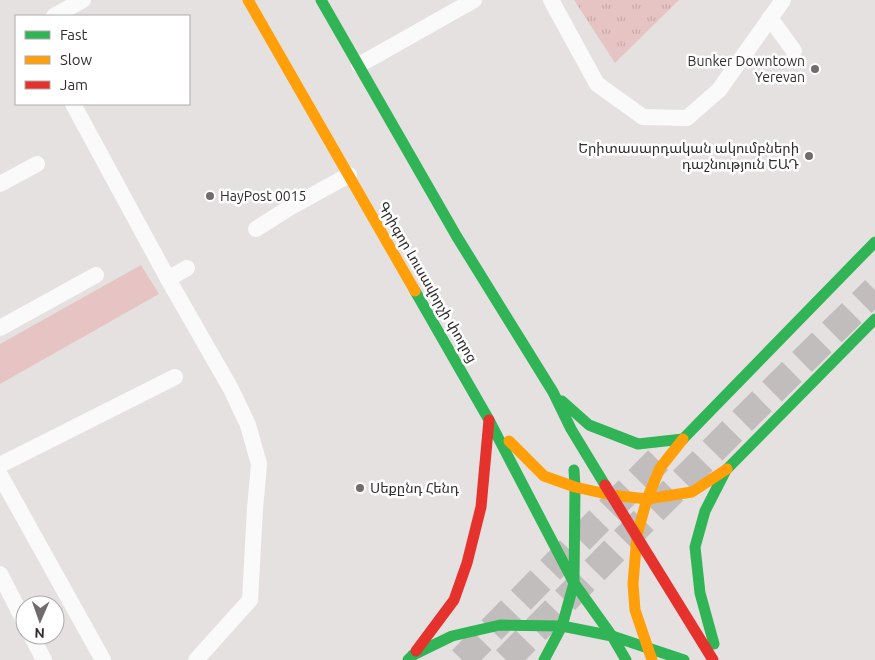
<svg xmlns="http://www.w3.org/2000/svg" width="875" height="660" viewBox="0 0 875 660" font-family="Ubuntu,'Noto Sans Armenian',sans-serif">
<defs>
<pattern id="grass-tufts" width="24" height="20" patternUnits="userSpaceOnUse" patternTransform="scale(1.25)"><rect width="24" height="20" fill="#e6c4c4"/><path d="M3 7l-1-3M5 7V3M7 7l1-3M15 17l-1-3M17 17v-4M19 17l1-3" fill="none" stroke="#c6a9a9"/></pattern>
</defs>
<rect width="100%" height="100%" fill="#e6e1e1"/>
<path fill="url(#grass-tufts)" d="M574,0H679L615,63Z"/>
<path fill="#e6c4c4" d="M141,265L159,294L0,384V344Z"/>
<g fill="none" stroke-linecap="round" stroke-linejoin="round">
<g stroke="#c2bdbd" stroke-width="28" stroke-dasharray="28 14" stroke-linecap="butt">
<path d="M462,660L667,451"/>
<path d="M506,660L733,430L875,290"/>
</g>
<g stroke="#fbfafa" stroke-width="16">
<path d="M551,0L597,84L643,117L687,118L719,90L783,0"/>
<path d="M54,16L83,0"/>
<path d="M770,18L794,51"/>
<path d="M359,65L474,0"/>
<path d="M73,104L168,279L231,389L248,425L259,464L255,509L250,600L196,660"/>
<path d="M0,184L37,164"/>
<path d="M256,229L289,208L349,175"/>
<path d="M168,279L187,268"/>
<path d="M0,328L96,275"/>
<path d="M0,465L175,377"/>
<path d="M0,475L103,660"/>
<path d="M0,574L25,623"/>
<path d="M31,635L44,660"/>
</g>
<g stroke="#30b455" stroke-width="11">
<path d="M321,0L457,237L553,392L571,429L605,485"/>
<path d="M415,291L489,420L574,583L612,636L626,660"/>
<path d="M562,401L589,425L638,444L683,439"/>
<path d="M683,439L875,242"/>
<path d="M727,469L875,319"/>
<path d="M714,644L700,593L695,547L705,511L726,470"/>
<path d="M413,655L452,636L500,625L562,626L612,636L684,660"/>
<path d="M408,660L413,655"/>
<path d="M544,660L562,626L574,583L575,487L574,470"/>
</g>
<g stroke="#ff9f0a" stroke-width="11">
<path d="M248,0L415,291"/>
<path d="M509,441L544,476L575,487L611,495L647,499L692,492L727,469"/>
<path d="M652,660L635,610L633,584L637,535L647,499L660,468L683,439"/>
</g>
<g stroke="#e5322d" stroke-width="11">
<path d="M605,485L713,660"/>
<path d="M416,651L454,600L467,563L481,507L489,420"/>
</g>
</g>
<g fill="#706c6c" stroke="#fff" stroke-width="2">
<circle cx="815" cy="69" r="5"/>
<circle cx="809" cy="156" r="5"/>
<circle cx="210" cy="196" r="5"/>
<circle cx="360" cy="488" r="5"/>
</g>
<g text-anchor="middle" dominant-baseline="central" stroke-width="5" stroke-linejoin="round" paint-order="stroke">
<g font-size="14" fill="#312d2d" stroke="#fff" text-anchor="end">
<text x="805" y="61">Bunker Downtown<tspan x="805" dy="16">Yerevan</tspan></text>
<text x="799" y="148">Երիտասարդական ակումբների<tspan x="799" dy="16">դաշնություն ԵԱԴ</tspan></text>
<text x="220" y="196" text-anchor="start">HayPost 0015</text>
<text x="370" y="488" text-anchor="start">Սեքընդ Հենդ</text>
</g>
<g font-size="14" fill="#312d2d" stroke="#fff">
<text transform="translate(428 282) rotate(60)">Գրիգոր Լուսավորչի փողոց</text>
</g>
</g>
<rect x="15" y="15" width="175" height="90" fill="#ffffff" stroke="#adabab"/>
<rect x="25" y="31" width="25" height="8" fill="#30b455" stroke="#adabab"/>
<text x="60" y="40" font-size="15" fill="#312d2d">Fast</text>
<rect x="25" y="56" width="25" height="8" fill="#ff9f0a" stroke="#adabab"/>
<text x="60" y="65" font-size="15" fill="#312d2d">Slow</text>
<rect x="25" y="81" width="25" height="8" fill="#e5322d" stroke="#adabab"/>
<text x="60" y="90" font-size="15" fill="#312d2d">Jam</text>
<g transform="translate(40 620) rotate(182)"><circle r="24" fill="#ffffff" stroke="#adabab"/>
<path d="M0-4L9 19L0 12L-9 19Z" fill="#706c6c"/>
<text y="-8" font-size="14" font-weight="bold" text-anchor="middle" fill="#312d2d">N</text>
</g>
</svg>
